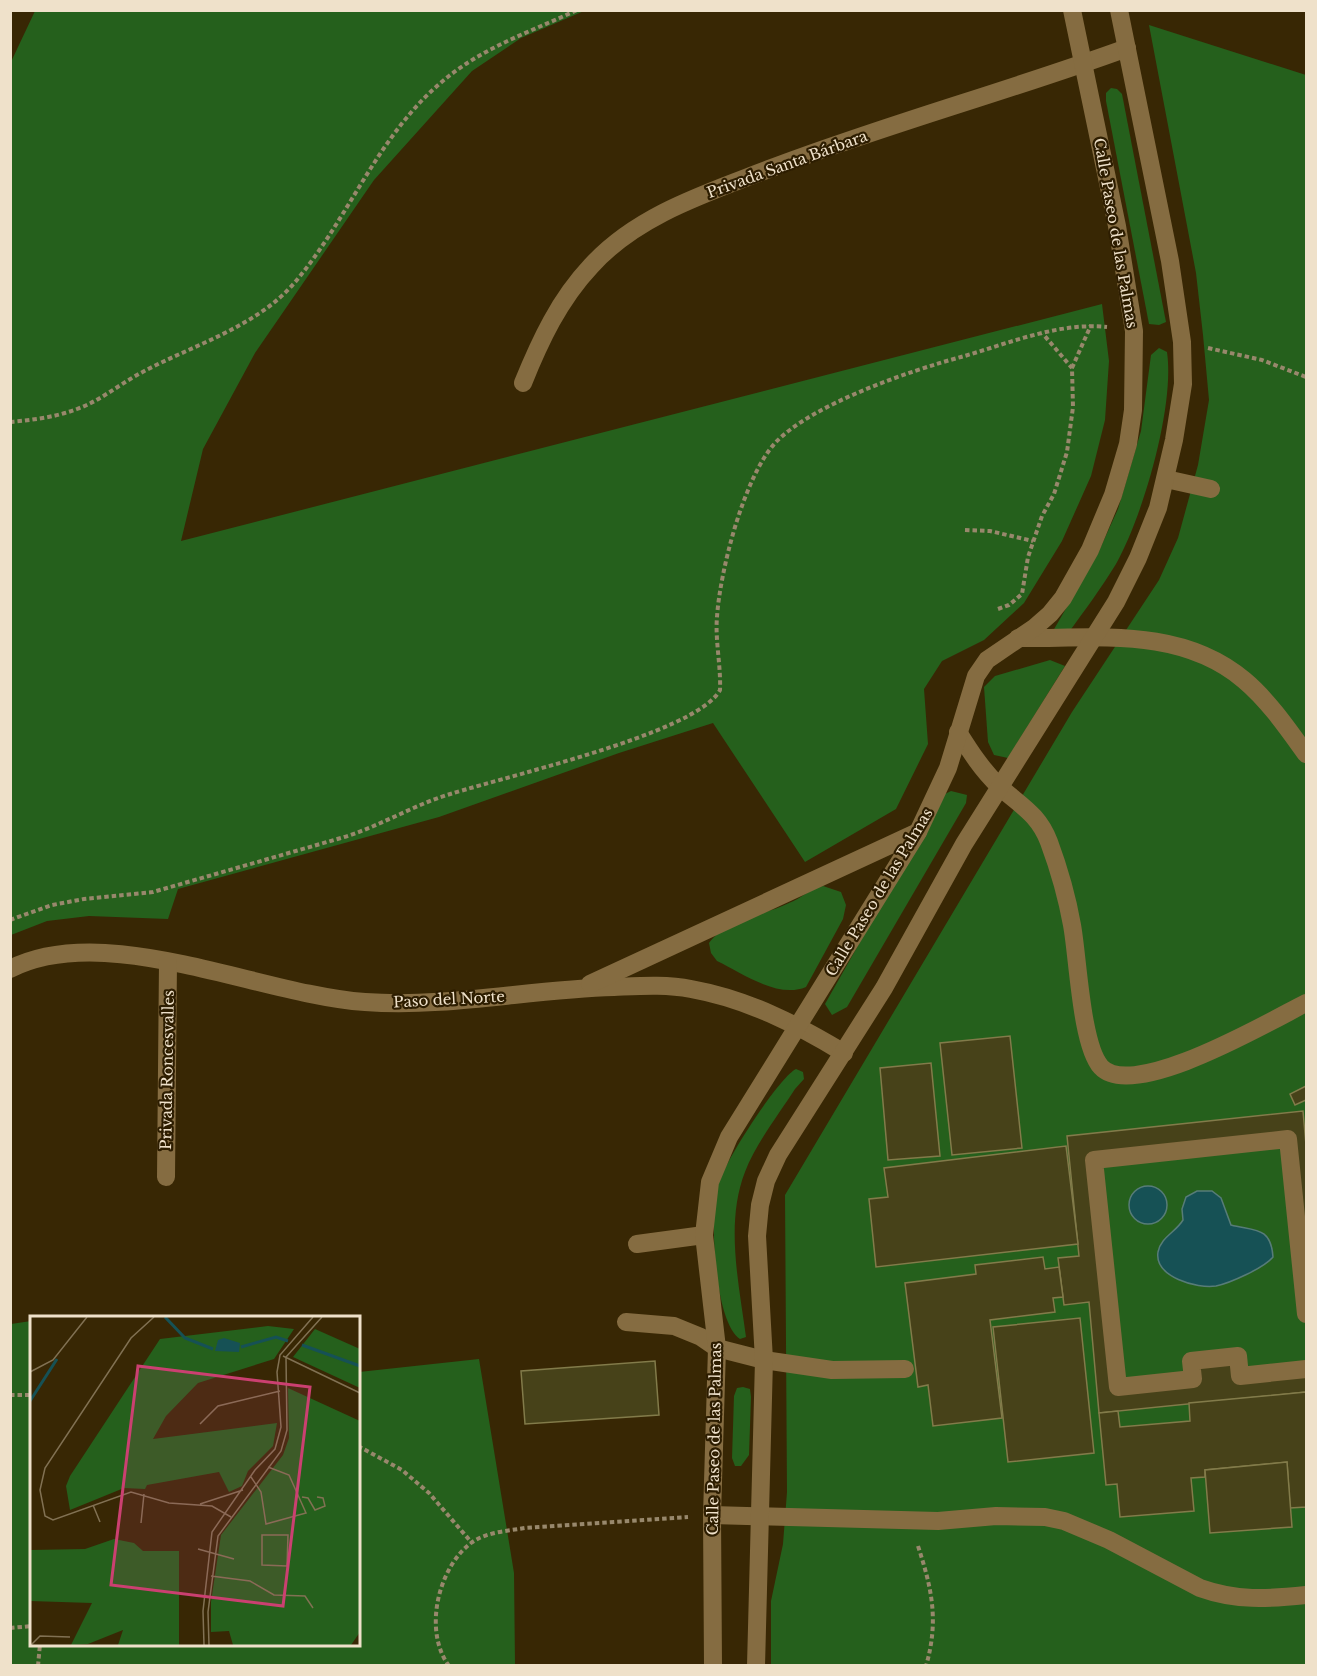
<svg xmlns="http://www.w3.org/2000/svg" width="1317" height="1676" viewBox="0 0 1317 1676" font-family="'Libre Baskerville',serif">
<rect width="100%" height="100%" fill="#382704"/>
<g fill="#25601c">
<path d="M35,11H584L521,38L472,71L374,180L255,353L203,449L181,541L1102,304L1109,361L1105,420L1091,476L1062,541L1024,603L984,640L942,661L924,689L928,744L896,809L805,862L713,723L619,753L439,817L178,889L168,919L89,916L47,921L11,935L10,64Z"/>
<path d="M1149,25L1306,75V1665L771,1666V1601L783,1544L787,1492L785,1195L1072,712L1159,580L1178,538L1198,465L1209,400L1203,335L1196,273Z"/>
<path d="M1111,88L1117,89L1122,94L1166,322L1159,325L1149,324L1106,101V93Z"/>
<path d="M1159,348L1167,352C1175,406 1143,516 1116,564C1102,587 1085,610 1069,632L1053,631L1098,553L1118,509L1141,431L1151,355Z"/>
<path d="M1050,660L1065,666L1008,758L994,755L988,742L984,687L995,676Z"/>
<path d="M951,791L967,795L966,803L847,1007L832,1015L825,1004L943,795Z"/>
<path d="M823,886L841,892L846,905L843,919L806,987C778,999 742,973 717,961L711,953L709,943C725,920 765,915 789,903C802,898 809,889 823,886Z"/>
<path d="M796,1069L803,1072L804,1079L795,1089C779,1114 755,1145 745,1172C725,1223 739,1284 746,1337L740,1339C714,1322 709,1214 718,1185C723,1164 779,1077 796,1069Z"/>
<path d="M31,1321L32,1644H358L359,1372L479,1359L514,1573L515,1665H11V1324Z"/>
<path d="M743,1387L750,1389L751,1397L749,1455L741,1466H735L732,1458L734,1396L737,1388Z"/>
</g>
<g fill="#165155" stroke="#577c78" stroke-width="1.5">
<circle cx="1148" cy="1205" r="19"/>
<path d="M1197,1191H1212L1221,1198L1231,1225C1254,1231 1271,1226 1273,1257C1264,1268 1230,1283 1216,1286C1197,1289 1154,1277 1158,1252C1161,1237 1176,1232 1183,1220L1182,1209L1186,1197Z"/>
</g>
<g fill="#474219" stroke="#827b4a" stroke-width="1.5">
<path d="M1010,1036L1022,1148L952,1155L940,1043Z"/>
<path d="M931,1063L940,1156L888,1160L880,1068Z"/>
<path d="M1306,1086V1100L1295,1105L1290,1094Z"/>
<path d="M1303,1111L1306,1145V1314L1288,1139L1094,1160L1118,1387L1193,1379L1191,1361L1238,1356L1240,1376L1306,1369V1392L1099,1413L1089,1302L1064,1305L1058,1258L1079,1256L1067,1136Z"/>
<path d="M1066,1146L1078,1244L876,1267L869,1199L888,1197L884,1168Z"/>
<path d="M1043,1257L1045,1269L1059,1267L1063,1297L1053,1298L1055,1312L990,1320L1002,1418L933,1426L928,1385L918,1387L905,1283L976,1274L975,1265Z"/>
<path d="M1080,1318L1094,1453L1008,1462L993,1327Z"/>
<path d="M655,1361L659,1415L525,1424L521,1371Z"/>
<path d="M1306,1392V1507L1290,1508L1287,1462L1205,1470V1477L1191,1478L1194,1511L1120,1517L1117,1484L1106,1485L1099,1413L1118,1411L1120,1427L1190,1421L1189,1403Z"/>
<path d="M1287,1462L1292,1527L1210,1533L1205,1470Z"/>
</g>
<g fill="none" stroke-linecap="round" stroke-linejoin="round">
<g stroke="#98886c" stroke-width="4" stroke-dasharray="4.5 3" stroke-linecap="butt">
<path d="M1208,348L1262,360L1306,377"/>
<path d="M1072,368L1091,325"/>
<path d="M10,422C33,420 56,417 77,409C99,401 116,387 137,375C189,346 257,328 296,281C348,219 376,140 437,86C478,49 528,33 577,10"/>
<path d="M965,530L990,531L1033,541"/>
<path d="M998,609L1009,605L1022,594L1028,557L1042,516L1054,494L1067,452L1073,407L1072,368L1043,334"/>
<path d="M10,920L52,905L84,899L153,892L341,838C375,828 405,810 438,798C492,779 696,735 720,690C721,665 715,641 717,617C720,571 744,476 776,442C813,404 909,371 961,357C1007,344 1058,322 1107,327"/>
<path d="M10,1395H32"/>
<path d="M358,1446L402,1470L429,1493L472,1543"/>
<path d="M918,1546C932,1589 939,1621 926,1666"/>
<path d="M10,1628L32,1626"/>
<path d="M38,1666L40,1644"/>
<path d="M449,1666C423,1631 438,1568 471,1543C486,1532 507,1531 525,1528L688,1517"/>
</g>
<g stroke="#856c41" stroke-width="18">
<path d="M523,383C540,341 559,300 591,266C637,215 707,193 769,169C887,124 1009,91 1127,48"/>
<path d="M1166,479L1211,489"/>
<path d="M1018,638C1095,639 1180,626 1244,680C1268,700 1288,729 1306,754"/>
<path d="M958,732C970,751 982,770 999,786C1019,805 1038,813 1049,842C1059,869 1067,897 1072,925C1078,957 1081,1045 1101,1067C1133,1102 1272,1020 1306,1003"/>
<path d="M10,969C106,920 261,995 365,1002C449,1008 531,989 614,987C639,986 666,984 691,989C747,999 796,1024 844,1053"/>
<path d="M590,984L918,832"/>
<path d="M166,1177L168,962"/>
<path d="M637,1244L704,1235"/>
<path d="M1306,1314L1288,1139L1094,1160L1118,1387L1193,1379L1191,1361L1238,1356L1240,1376L1306,1369"/>
<path d="M626,1322L674,1326L701,1337L717,1348L764,1360L832,1370L905,1369"/>
<path d="M712,1515L938,1521L996,1516L1045,1517L1064,1521L1109,1540L1200,1588C1236,1601 1268,1599 1306,1595"/>
<path d="M713,1666L712,1515L717,1348L704,1235L710,1182L729,1137L918,832L948,768L976,676L987,660L1034,628L1050,614L1063,598L1090,550L1113,495L1128,444L1133,410L1134,331L1117,226L1072,10"/>
<path d="M756,1666L764,1360L757,1236L760,1205L766,1181L778,1155L884,988L964,844L1116,602L1138,558L1158,508L1174,440L1183,384L1182,342L1170,261L1119,10"/>
</g>
</g>
<g text-anchor="middle" dominant-baseline="central" stroke-width="4.5" stroke-linejoin="round" paint-order="stroke">
<g font-size="15" fill="#efe1ca" stroke="#2d1d00">
<text transform="translate(787 164) rotate(-20)">Privada Santa Bárbara</text>
<text transform="translate(1116 233) rotate(80)">Calle Paseo de las Palmas</text>
<text transform="translate(879 892) rotate(-59)">Calle Paseo de las Palmas</text>
<text transform="translate(449 999) rotate(-3)">Paso del Norte</text>
<text transform="translate(167 1070) rotate(-89)">Privada Roncesvalles</text>
<text transform="translate(714 1439) rotate(-89)">Calle Paseo de las Palmas</text>
</g>
</g>
<g transform="translate(30 1316)">
<rect width="330" height="330" fill="#382704"/>
<path d="M238,10L264,13L244,43L168,67L136,100L123,123L247,107L243,130L218,155L212,170L199,176L189,156L117,169L115,173L94,172L40,194L36,170L40,160L130,23ZM285,13L330,33V72L263,41ZM258,72L330,105V316L321,329H203L199,315L181,316V286L191,219L253,139L259,122ZM84,223L104,227L113,235H149V329H88L93,314L58,328L41,329L62,287L0,285V234L55,233Z" fill="#25601c"/>
<path d="M194,22L210,27L209,36L185,35L188,24Z" fill="#165155"/>
<path fill="none" stroke="#165155" stroke-width="3" d="M135,1L155,22L183,33M272,29L330,50M211,31L246,21L258,25M0,85L27,43"/>
<path fill="none" stroke="#817153" stroke-width="1.5" d="M124,1L101,22L15,152L10,174L15,200L23,204L101,176L139,187L182,190L201,201M253,40L330,77M0,56L23,44L57,1M170,108L188,90L250,75M221,161L231,176L236,208L276,197L259,159L238,151M272,181L278,182L285,194L295,190L293,182L287,181M170,188L213,174M63,189L70,206M111,207L114,178M232,219H258L257,250L232,249ZM168,233L204,243M181,260L220,265L244,279L275,280L283,292M1,329L10,320L40,321M174,329L173,295L182,216L225,154L245,133L251,111L247,56L250,39L283,1M179,329L178,296L188,220L251,135L257,114L256,41L292,1"/>
<path fill="#cb4071" fill-opacity="0.15" stroke="#cb4071" stroke-width="3" d="M108,50L280,71L253,290L81,269Z"/>
<rect width="330" height="330" fill="none" stroke="#efe1ca" stroke-width="3"/>
</g>
<rect width="1317" height="1676" fill="none" stroke="#efe1ca" stroke-width="24"/>
</svg>
